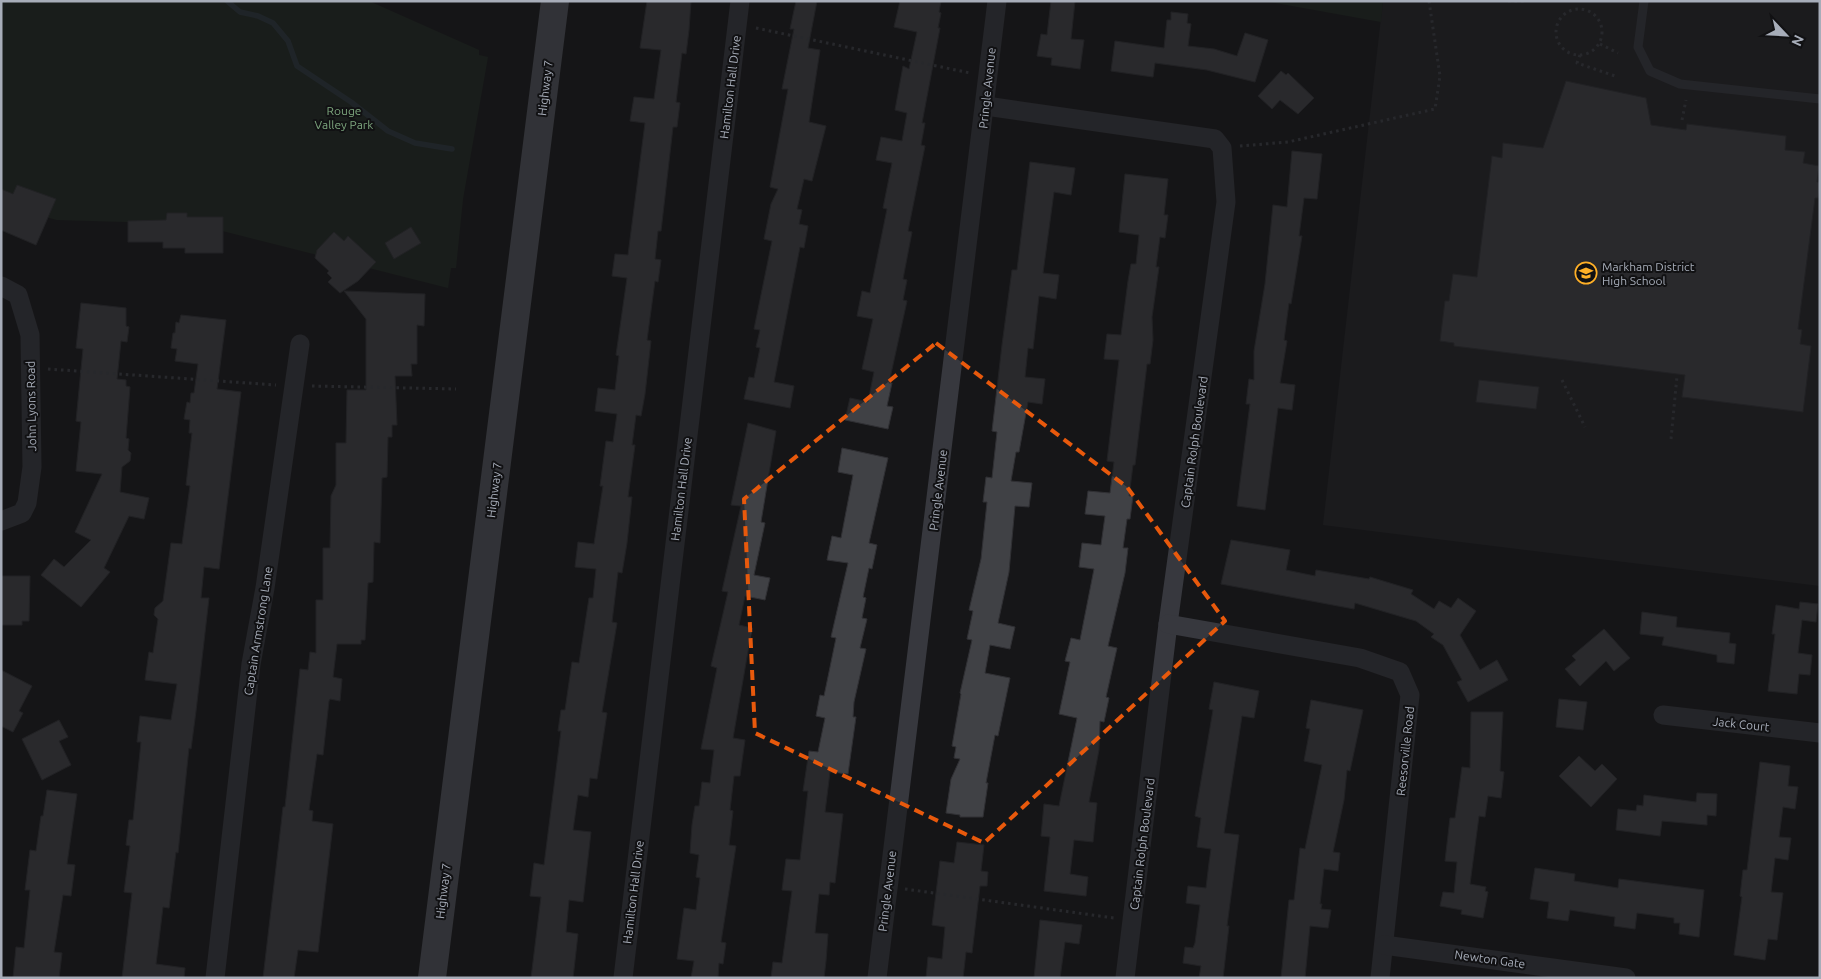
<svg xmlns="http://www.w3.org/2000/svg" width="1821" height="979" viewBox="0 0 1821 979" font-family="Ubuntu,sans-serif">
<rect width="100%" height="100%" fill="#161618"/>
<path fill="#222225" d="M1383,1H1820V586L1323,525Z"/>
<g fill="#1e271f">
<path d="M1,1H369L479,50V55L488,57L463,199L456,268H451L448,288L195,224L57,220L42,216L1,196Z"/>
<path d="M1264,1H1383L1381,22Z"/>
</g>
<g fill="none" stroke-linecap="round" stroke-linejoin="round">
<path stroke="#2b363d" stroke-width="5.5" d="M227,1L240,12L258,16L273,23L288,41L297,66L351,102L388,131L415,143L452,149"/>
</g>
<g fill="#404145" stroke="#303034">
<path d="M647,1H691L689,30L686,54L682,53L676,102L680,103L677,127H673L661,231H658L655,259L661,260L658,282L655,281L647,340L651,341L645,394L641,416L636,415L632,445H635L628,497H632L627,543L622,573L618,572L612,622L617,623L602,712L607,713L597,779L590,778L588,797L578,795L573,830L591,832L583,902L569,900L566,932L578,934L573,978H531L541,897L530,896L534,863L544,865L561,731H558L561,710H565L572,662L579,663L589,598H593L596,569L575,567L578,542L594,544L603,486H600L606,441L613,442L617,414L595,411L598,388L615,390L619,356L616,355L627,278L612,276L615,254L628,255L645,123L630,121L634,97L654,99L661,50L640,48Z"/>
<path d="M796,1H817L808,48L820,50L809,122L826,126L812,181L804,179L797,209L802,210L799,224L808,226L804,248L800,247L774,382L794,386L790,408L744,399L749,377L754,378L760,348L756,347L760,330L754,329L772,241L764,239L771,204L778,189L770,187L788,89H782L794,29H790Z"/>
<path d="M900,1H941L939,12L941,13L938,28H940L922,123H925L921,145L925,146L908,231L912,232L903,279L907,280L903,300L907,301L889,383H892L887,406L893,407L888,429L845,420L850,398L868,402L874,372L862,369L873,319L857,316L862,291L870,293L887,209L883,208L892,163L876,160L881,137L902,141L907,113L895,110L903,66L909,69L917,32L894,27Z"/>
<path d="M1051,1H1075L1071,39L1084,40L1080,69L1051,65L1052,58L1037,56L1041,34L1047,35Z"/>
<path d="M1171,12L1188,14L1187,23L1191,24L1188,46L1214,49L1237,56L1245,33L1268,40L1255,82L1207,70L1155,63L1153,77L1111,71L1115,41L1164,48L1167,20H1171Z"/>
<path d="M1281,71L1286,75L1288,73L1314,98L1298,114L1280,100L1272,109L1258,96Z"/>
<path d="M1566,81L1646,98L1651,125L1686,130L1687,124L1786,136L1785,150L1805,152L1803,163L1819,166L1817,182H1820V188L1818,198H1815L1798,329L1802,330L1800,344L1811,346L1803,412L1682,397L1685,375L1454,346V343L1440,341L1445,301H1449L1453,274L1477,277L1492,156L1502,158L1503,143L1543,148Z"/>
<path d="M1292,151L1322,154L1317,199L1304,198L1299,236H1302L1291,304L1289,303L1284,340L1287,341L1280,383L1295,385L1292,410L1278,408L1265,510L1237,506L1250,404H1246L1249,379L1254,380V351L1265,284L1273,205L1287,207Z"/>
<path d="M1030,162L1075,168L1071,195L1054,192L1043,273L1059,275L1056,299L1039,296L1033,349L1028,348L1025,377L1045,379L1042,404L1028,402L1019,452H1016L1011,481L1032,483L1029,507L1015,506L1009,572L998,623L1015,627L1010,649L990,645L985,673L1010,678L998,736L995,735L986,783H988L983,817H960V815L946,813L951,779L960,759L954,758L956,747L952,746L961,694L960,693L972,640L967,639L973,611L969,610L981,559L987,502H983L986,477L992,478L997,432L992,431L1002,345L1012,270H1017Z"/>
<path d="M1125,174L1168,179L1164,215H1168L1165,238L1160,237L1156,267H1159L1152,317L1153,340L1150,364H1147L1135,465H1133L1129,496H1133L1130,519H1127L1123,548H1128L1125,573L1108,646L1117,648L1106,697L1109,698L1104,722L1100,721L1099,750L1089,802L1097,803L1093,842L1074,840L1070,874L1088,877L1086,896L1044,891L1050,837L1041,836L1044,804L1059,806L1077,718L1059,714L1070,662L1065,661L1071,638L1080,640L1094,569L1079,567L1082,543L1101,545L1105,516L1085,514L1088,491L1110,493L1114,462L1107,461L1119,360L1104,359L1107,334L1121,335L1128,281L1131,264H1136L1139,235L1119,232Z"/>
<path d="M17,185L56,199L36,245L1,230V189L13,194Z"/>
<path d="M167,213H187V217H223V253H185V248H163V242H128V221L166,220Z"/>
<path d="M411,227L421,243L394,259L385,243Z"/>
<path d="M334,232L344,241L348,236L376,262L358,281L340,293L328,282L332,278L327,273L329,271L315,258L317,250Z"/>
<path d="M344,291L425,294L424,326L417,325V364H411L412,376H395L397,425H392V437H388L387,477L382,478L380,543L374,542L373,582L368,583L365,640H361V644H337L333,677L342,679L340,701L330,699L329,701L323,755L317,754L309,810L313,811L312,821L333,824L318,952L298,950L294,978H263L281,825L283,807H285L300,669L308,670L310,652L316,653V600H323V548H330L331,496L336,485V443H346L347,390H366V319Z"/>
<path d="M81,303L126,308V326L129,327L127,342L121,341L117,379L126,380V386L130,387L126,438L129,439L128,450L131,453L130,461L122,467L120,492L149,498L144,519L129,516L104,568L110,572L81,607L41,575L54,559L64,567L91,540L75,532L102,474L76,471L81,422L76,421L83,349L76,348Z"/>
<path d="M181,315L226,320L217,389L241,392L219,569L204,567L201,598H209L196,711L191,749L189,748L178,853L176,852L169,908L163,907L156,964L185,968L184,978H122L132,893L124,892L130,846L126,845L129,820H133L141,742H137L140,716L171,720L177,684L145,680L149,652L153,653L158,619L154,615L155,608L163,601L171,543L182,544L190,486L186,485L192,433H189L190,420L184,419L187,402L190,403L191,393H194L198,364L175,361L177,349L171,348L173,333H175L176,322L179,323Z"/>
<path d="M1479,380L1539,387L1536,409L1476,402Z"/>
<path d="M748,423L776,431L761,522L765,523L754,575L770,578L765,600L745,596L739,625L752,628L733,738L745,740L740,776H734L730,810L733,811L729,845L736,846L721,942L726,943L723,964L719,963L718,978H691L694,961L677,959L684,908L696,910L700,878L696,877L699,855L690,853L692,825L695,806H699L702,782L710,783L714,750L701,749L717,668L711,666L728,592L722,591L741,506L731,505Z"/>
<path d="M842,448L888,458L869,543L877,545L872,569L869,568L863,597L866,598L862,618L867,619L860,648L866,649L854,702L853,717H856L848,774L830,772L825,812L843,814L835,883L830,882L829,895L819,894L815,933L828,934L826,961L824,978H771L773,962L782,963L792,891L782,890L786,859L800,860L808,791H803L809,751L818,752L825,718L816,716L820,695L824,696L829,672L836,638L831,637L848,563L827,560L832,536L841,538L853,475L838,472Z"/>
<path d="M1231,540L1290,550L1286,570L1315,576L1316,570L1369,579L1370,577L1413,590L1411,594L1434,609L1439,601L1451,608L1458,598L1476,611L1460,635L1480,670L1497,660L1508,680L1468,702L1457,682L1462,680L1443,645L1431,637L1434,634L1416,621L1355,603L1354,609L1221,584Z"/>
<path d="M1,576H30L29,621H22V625H1Z"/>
<path d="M1800,602L1818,604L1816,622L1802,620L1798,653L1812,655L1810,675L1799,674L1797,694L1768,691L1775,634H1772L1776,605L1799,609Z"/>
<path d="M1642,612L1677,617L1676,627L1730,633L1729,643L1736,644L1734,664L1717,662V655L1662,645L1664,637L1640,634Z"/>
<path d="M1604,629L1630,658L1614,671L1606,661L1580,686L1565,669L1576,660L1572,656Z"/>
<path d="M1,670L32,686L19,711L23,713L13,732L1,726Z"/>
<path d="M1214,682L1259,691L1254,718L1242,716L1224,833L1239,835L1227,926H1229L1223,978H1199L1201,966L1183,963L1185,947L1193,948L1195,943L1200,905L1186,903L1188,886L1206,888L1209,863L1211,849L1197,847L1201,818L1195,816L1213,710L1209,709Z"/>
<path d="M1559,699L1587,702L1583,730L1556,727Z"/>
<path d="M1311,700L1363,710L1350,771L1347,770L1344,800L1333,852L1340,853L1338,871L1324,869L1320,904H1322L1321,909L1331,910L1328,928L1310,926L1305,978H1281L1289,900H1294L1300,848L1305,849L1322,765L1304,761L1310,729L1306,728Z"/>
<path d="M1471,712H1503L1500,771L1504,772L1501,798L1488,796L1485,817L1479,816L1470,884L1486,887L1485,891L1488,892L1483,918L1461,914L1462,910L1440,906L1443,892L1454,893L1457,862L1445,861L1450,818H1455L1462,767L1470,768Z"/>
<path d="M59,720L68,737L59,741L71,765L42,780L22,739Z"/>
<path d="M1579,756L1595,771L1602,764L1617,779L1591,807L1559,776Z"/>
<path d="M1760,762L1790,766L1788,786L1798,787L1795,809L1783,807L1779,837L1791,838L1788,860L1775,858L1771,892L1783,893L1777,940L1768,939L1765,960L1734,955L1742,897L1740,896L1743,870H1747Z"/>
<path d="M47,790L77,794L67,864L75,865L71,896L63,895L54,952L62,953L59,978H13L16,947L24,948L30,890H25L30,850L36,851L41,816H43Z"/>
<path d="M1697,793L1717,794L1716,816L1707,815V825L1662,821L1660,836L1616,830L1618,809L1636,811L1637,805L1643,806L1644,795L1696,802Z"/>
<path d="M957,842L984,845L981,871L988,872L987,886H980L972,953L966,952L963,978H926L928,957L942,959L945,927L932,925L940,861L954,863Z"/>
<path d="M1535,868L1575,874L1574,881L1618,888L1619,879L1704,890L1699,937L1679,934L1680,923H1674V918L1637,913L1635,929L1614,926L1615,917L1570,910L1568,921L1547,918L1549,902L1530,899Z"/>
<path d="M1040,920L1082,925L1079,944L1065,942L1060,978H1034Z"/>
</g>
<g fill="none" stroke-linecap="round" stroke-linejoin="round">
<g stroke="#3d3f45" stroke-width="3" stroke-dasharray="2.5 4" stroke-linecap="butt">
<path d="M1508,1H1524"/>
<circle cx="1579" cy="32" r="23"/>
<path d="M756,28L970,73"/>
<path d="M1600,44L1618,53"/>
<path d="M1580,55L1577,63L1615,76"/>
<path d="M1682,120L1686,100"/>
<path d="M1240,146L1288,142L1435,109L1440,76L1429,1"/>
<path d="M48,369L276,385"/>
<path d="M1562,380L1585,427"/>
<path d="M312,386L456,389"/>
<path d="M1671,439L1677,376"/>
<path d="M905,889L1114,918"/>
</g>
<path stroke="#37383e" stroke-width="9" d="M1644,1L1638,47L1650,71L1680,84L1820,99"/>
<g stroke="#37383e" stroke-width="19">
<path d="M986,106L1215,139L1222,148L1226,202L1168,624L1125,978"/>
<path d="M1,286L18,295L30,335L32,467L27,503L22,513L1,521"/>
<path d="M1168,624L1360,658L1400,672L1410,695L1380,978"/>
<path d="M1663,715L1820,733"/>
<path d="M1384,945L1626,978"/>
<path d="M215,978L251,664L265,588L300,344"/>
<path d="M623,978L740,1"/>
<path d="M877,978L997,1"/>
</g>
<path stroke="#53555d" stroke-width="28" d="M432,978L555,1"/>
</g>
<path d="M0 0H1821V979H0ZM936,343L1127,487L1225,621L984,843L755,733L744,499Z" fill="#161618" fill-opacity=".55" fill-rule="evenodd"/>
<path fill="none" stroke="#e8590c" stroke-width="4" stroke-dasharray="10 6" stroke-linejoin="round" d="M936,343L1127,487L1225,621L984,843L755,733L744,499Z"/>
<defs>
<g id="school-ring" transform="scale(1.125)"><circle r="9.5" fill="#111113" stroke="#ffb027" stroke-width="1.5"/><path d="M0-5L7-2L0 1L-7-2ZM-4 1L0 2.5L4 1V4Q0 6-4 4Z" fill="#ffb027"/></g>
</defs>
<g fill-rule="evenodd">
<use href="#school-ring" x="1586" y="273"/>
</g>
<g text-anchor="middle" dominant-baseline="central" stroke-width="4" stroke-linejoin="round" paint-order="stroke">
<g font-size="12" fill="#a7adb9" stroke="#111113">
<text transform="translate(730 87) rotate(-83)">Hamilton Hall Drive</text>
<text transform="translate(545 88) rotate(-83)">Highway 7</text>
<text transform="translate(987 88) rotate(-84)">Pringle Avenue</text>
<text transform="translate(31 406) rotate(-91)">John Lyons Road</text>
<text transform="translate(1194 442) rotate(-82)">Captain Rolph Boulevard</text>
<text transform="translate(681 489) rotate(-83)">Hamilton Hall Drive</text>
<text transform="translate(494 490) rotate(-83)">Highway 7</text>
<text transform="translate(938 490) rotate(-83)">Pringle Avenue</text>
<text transform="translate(258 631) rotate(-81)">Captain Armstrong Lane</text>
<text transform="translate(1741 724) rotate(6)">Jack Court</text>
<text transform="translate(1405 751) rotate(-84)">Reesorville Road</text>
<text transform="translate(1142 844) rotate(-83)">Captain Rolph Boulevard</text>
<text transform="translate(443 891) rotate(-83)">Highway 7</text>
<text transform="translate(887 891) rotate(-83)">Pringle Avenue</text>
<text transform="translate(633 892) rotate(-83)">Hamilton Hall Drive</text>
<text transform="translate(1490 959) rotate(8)">Newton Gate</text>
</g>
<g font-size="12" fill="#7da67e" stroke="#111113">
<text x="344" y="110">Rouge<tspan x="344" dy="14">Valley Park</tspan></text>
</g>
<g font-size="12" fill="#a7adb9" stroke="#111113" text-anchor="start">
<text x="1602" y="266">Markham District<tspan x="1602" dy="14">High School</tspan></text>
</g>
</g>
<rect width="1821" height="979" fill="none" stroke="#a7adb9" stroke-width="5"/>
<g transform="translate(1786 35) rotate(115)" stroke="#111113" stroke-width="4" paint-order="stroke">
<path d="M0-4L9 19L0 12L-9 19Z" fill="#a7adb9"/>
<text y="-8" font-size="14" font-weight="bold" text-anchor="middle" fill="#a7adb9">N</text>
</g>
</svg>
